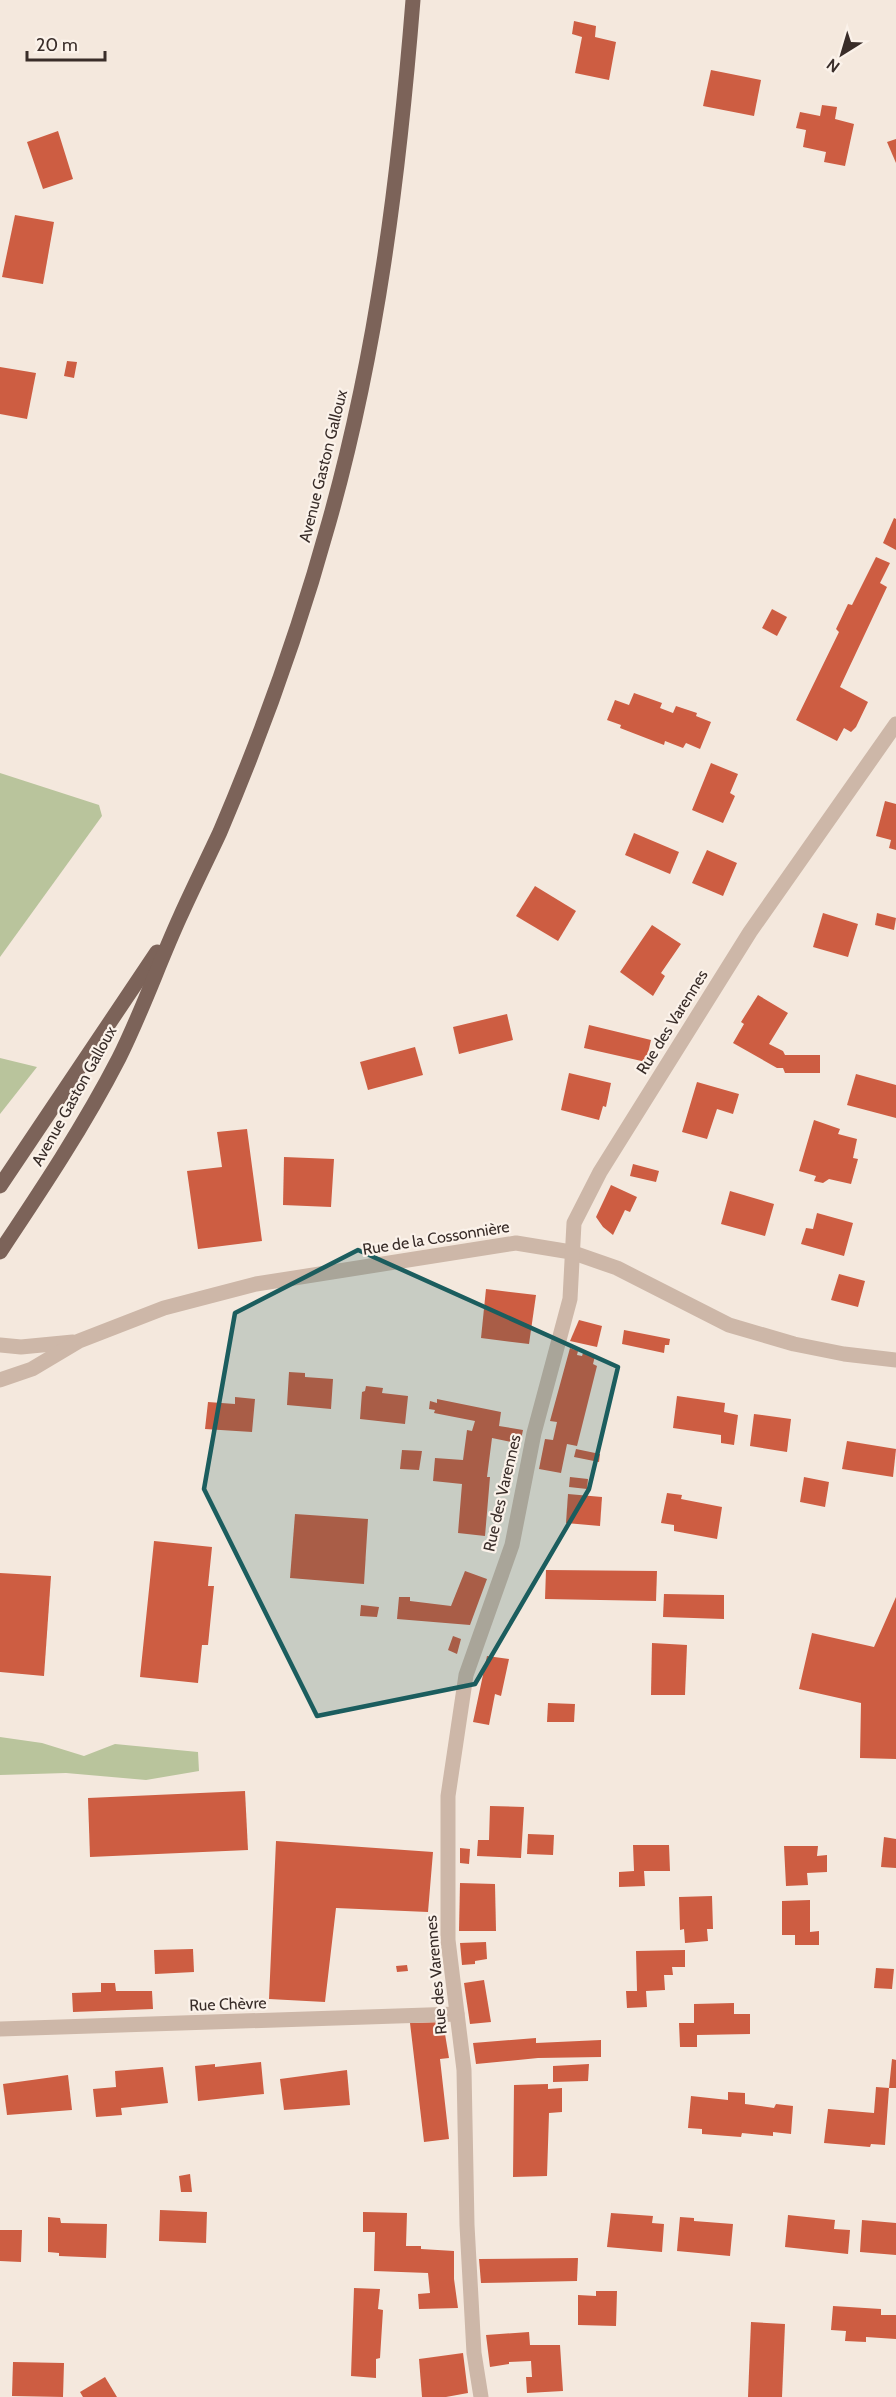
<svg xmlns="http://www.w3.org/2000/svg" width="896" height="2397" viewBox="0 0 896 2397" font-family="Cabin,sans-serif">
<rect width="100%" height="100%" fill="#f4e8dd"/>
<g fill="#b9c49c">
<path d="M0,773L99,805L102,816L0,957Z"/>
<path d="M0,1058L37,1067L0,1114Z"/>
<path d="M0,1737L42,1743L84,1756L115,1744L198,1752L199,1771L146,1780L66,1773L0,1775Z"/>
</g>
<g fill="#cd5d42">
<path d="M574,21L596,26L595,37L616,42L609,80L575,73L582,37L572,34Z"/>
<path d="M711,70L761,80L754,116L703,106Z"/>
<path d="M822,105L837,107L835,119L854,124L845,166L824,162L826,152L803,147L806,130L796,128L800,112L820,116Z"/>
<path d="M58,131L73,179L43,189L27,142Z"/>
<path d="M896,139V163L887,142Z"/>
<path d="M15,215L54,222L43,284L2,277Z"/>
<path d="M67,361L77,362L74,378L64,376Z"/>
<path d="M0,367L36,373L27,419L0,414Z"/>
<path d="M894,518L896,519V550L883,543Z"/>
<path d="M876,557L890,563L880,583L887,587L840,687L868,702L856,727L851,732L844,728L837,741L796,720L839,632L836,629L848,604L852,605Z"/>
<path d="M772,609L787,617L777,636L762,628Z"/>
<path d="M634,693L662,703L660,708L673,713L676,706L697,713L696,716L711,722L700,749L686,743L683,748L665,741L664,745L620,728L621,725L607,720L615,700L629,705Z"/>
<path d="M711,763L738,774L730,793L735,796L723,823L692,810Z"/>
<path d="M885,801L896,804V850L889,848L891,840L876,836Z"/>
<path d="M634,833L679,852L670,874L625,855Z"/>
<path d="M707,850L737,863L723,896L692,883Z"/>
<path d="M535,886L576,911L558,941L516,916Z"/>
<path d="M823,913L858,924L848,957L813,947Z"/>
<path d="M877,913L896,918L894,930L875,925Z"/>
<path d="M652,925L681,944L661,973L665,976L653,996L620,972Z"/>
<path d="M758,995L788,1013L769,1044L783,1051L785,1055H820V1073H785L783,1068H777L733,1043L744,1024L741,1022Z"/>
<path d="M507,1014L513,1040L459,1054L453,1027Z"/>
<path d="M589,1025L651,1040L646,1062L584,1048Z"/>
<path d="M415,1047L423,1075L368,1090L360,1062Z"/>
<path d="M569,1073L611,1083L606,1107L603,1106L599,1120L561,1110Z"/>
<path d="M856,1074L896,1085V1118L847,1105Z"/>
<path d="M697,1082L739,1094L733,1114L717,1109L707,1139L682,1132Z"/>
<path d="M814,1120L840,1129L838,1134L857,1139L853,1158L858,1159L851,1184L829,1179L823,1183L814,1181L816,1176L799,1171Z"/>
<path d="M247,1129L262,1241L198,1249L187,1171L222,1167L217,1132Z"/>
<path d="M284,1157L334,1159L331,1207L283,1205Z"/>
<path d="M633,1164L659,1171L656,1182L630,1176Z"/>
<path d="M611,1185L637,1197L630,1212L625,1210L613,1235L603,1227L596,1217Z"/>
<path d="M730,1191L774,1204L765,1236L721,1224Z"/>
<path d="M817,1213L853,1223L844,1256L801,1244L806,1228L813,1229Z"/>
<path d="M839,1274L865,1281L858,1307L831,1300Z"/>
<path d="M486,1289L536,1295L529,1344L481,1338Z"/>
<path d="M579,1320L602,1326L597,1347L570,1341Z"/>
<path d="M624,1330L670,1339L669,1345H665L664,1353L622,1344Z"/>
<path d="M570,1348L578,1351L577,1355L582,1356L583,1353L595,1356L593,1364L597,1366L577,1446L567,1444L561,1473L539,1469L545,1439L553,1440L557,1422L550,1421Z"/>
<path d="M289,1372L305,1373V1377L333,1379L331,1409L287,1405Z"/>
<path d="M366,1386L383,1388L382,1393L408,1396L405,1424L360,1419L362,1392L365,1391Z"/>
<path d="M677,1396L725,1403L724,1412L738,1415L734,1445L721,1443V1435L673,1428Z"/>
<path d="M235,1397L255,1399L252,1432L205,1429L208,1402L235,1404Z"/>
<path d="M437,1399L501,1412L499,1426L523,1430L520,1444L492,1438L487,1477H490L485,1536L458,1533L462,1484L433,1481L435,1458L463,1460L467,1430L472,1431L475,1421L434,1413L435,1410L429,1409L430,1401L437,1403Z"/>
<path d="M754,1414L791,1419L787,1452L750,1446Z"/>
<path d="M847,1441L896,1449L893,1477L842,1469Z"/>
<path d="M576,1449L600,1454L599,1462L574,1457Z"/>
<path d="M402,1450L422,1451L419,1470L400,1469Z"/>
<path d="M570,1477L588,1479L587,1489L569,1487Z"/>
<path d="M804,1477L829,1482L825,1507L800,1502Z"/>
<path d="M667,1493L682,1495L681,1499L722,1507L717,1539L674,1531V1525L661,1523Z"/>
<path d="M568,1494L602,1497L600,1526L566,1523Z"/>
<path d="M295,1514L368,1519L364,1584L290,1578Z"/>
<path d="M154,1541L212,1547L208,1586H214L208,1645H202L198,1683L140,1677Z"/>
<path d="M546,1570L657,1571L656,1601L545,1599Z"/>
<path d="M465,1571L487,1579L470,1625L397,1619L399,1597H410V1601L451,1606Z"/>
<path d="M0,1573L51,1576L44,1676L0,1672Z"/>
<path d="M664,1594L724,1595V1619L663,1617Z"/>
<path d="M896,1597V1759L860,1758L861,1703L799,1689L812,1633L874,1647Z"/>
<path d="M361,1605L379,1607L377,1617L360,1616Z"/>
<path d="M453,1636L461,1639L457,1654L448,1650Z"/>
<path d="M652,1643L687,1645L685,1695H651Z"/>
<path d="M487,1656L509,1659L501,1696L495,1694L489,1725L473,1722Z"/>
<path d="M548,1703L575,1704L574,1722H547Z"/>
<path d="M245,1791L248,1850L90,1857L88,1798Z"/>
<path d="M490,1806L524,1807L521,1858L477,1856L478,1840H489Z"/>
<path d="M528,1834L554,1835L553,1855L527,1854Z"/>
<path d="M884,1837L896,1839V1868L881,1867Z"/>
<path d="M276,1841L433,1852L428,1912L336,1908L325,2002L269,1999Z"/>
<path d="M633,1845H669L670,1871H644L645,1886L619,1887V1872L634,1871Z"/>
<path d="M784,1846H818L817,1856L827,1855V1872L807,1873L808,1885L786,1886Z"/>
<path d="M460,1848L470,1849L469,1864L460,1863Z"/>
<path d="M460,1883L495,1884L496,1931H459Z"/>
<path d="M712,1896L713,1929H707L708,1941L685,1943L684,1929L680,1930L679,1897Z"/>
<path d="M810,1900V1932L819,1931V1945H795V1935H782V1901Z"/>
<path d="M486,1942L487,1959L475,1961V1964L462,1965L460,1943Z"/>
<path d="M193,1949L194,1972L155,1974L154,1950Z"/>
<path d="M685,1950V1967H672L673,1975H664L665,1990L646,1991L647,2007L627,2008L626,1991H637L636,1951Z"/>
<path d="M407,1965L408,1971L397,1972L396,1966Z"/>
<path d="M876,1968L894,1969L892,1989L874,1988Z"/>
<path d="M484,1980L491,2022L470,2024L464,1983Z"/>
<path d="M101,1983H115L116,1991H152L153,2009L73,2012L72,1993L101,1992Z"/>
<path d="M734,2003V2014H750V2034L697,2035V2047H680L679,2023H694V2004Z"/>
<path d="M443,2022L449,2058L440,2059L449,2139L424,2142L410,2023Z"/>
<path d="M536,2038V2043L601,2040V2057L538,2058L476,2064L473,2043Z"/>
<path d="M892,2059L896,2060V2088H889L885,2145L871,2144L870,2147L824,2143L828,2109L874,2113L876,2087L889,2088Z"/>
<path d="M261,2062L264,2094L198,2101L195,2066L215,2064V2067Z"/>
<path d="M589,2064L588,2081L553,2082V2066Z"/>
<path d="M163,2067L168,2103L121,2108L122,2115L96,2117L93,2089L116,2087L115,2071Z"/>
<path d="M347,2070L350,2105L284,2110L280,2079Z"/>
<path d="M68,2075L72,2110L7,2115L3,2084Z"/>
<path d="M548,2084V2089L562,2088V2112L549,2113L547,2176L513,2177L514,2085Z"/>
<path d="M728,2092L745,2093V2104L774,2108L776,2104L793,2106L791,2134L773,2132V2136L742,2133L741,2137L702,2134V2129L688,2128L691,2096L728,2100Z"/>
<path d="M190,2174L192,2192H181L179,2176Z"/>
<path d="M160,2210L207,2212L206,2243L159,2241Z"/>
<path d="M363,2212L407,2213L406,2246H421V2249L454,2251V2279L458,2308L419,2309L418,2294L430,2293L428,2273L374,2271L375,2232H363Z"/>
<path d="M611,2213L653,2216L652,2223L664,2224L662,2252L607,2247Z"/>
<path d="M788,2215L835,2220L834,2229L850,2230L848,2254L785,2247Z"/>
<path d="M48,2217L60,2218L61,2223L107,2224L106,2258L59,2256V2253L48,2252Z"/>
<path d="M680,2217L694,2218V2221L733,2224L730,2256L677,2251Z"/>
<path d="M862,2220L896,2223V2255L860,2252Z"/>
<path d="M0,2230H22L21,2262L0,2261Z"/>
<path d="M578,2258L577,2281L481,2283L479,2259Z"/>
<path d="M354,2288L380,2289L378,2309L383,2310L380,2358L376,2359V2378L351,2376Z"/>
<path d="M596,2291H617L616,2326L578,2325V2295L596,2296Z"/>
<path d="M833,2306L881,2309V2315H896V2339L866,2337V2342L845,2341L846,2331L831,2330Z"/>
<path d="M751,2322L785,2324L782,2397H748Z"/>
<path d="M529,2332L530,2345H560L563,2391L527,2393L526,2377H532L531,2361L509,2362V2364L490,2367L486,2335Z"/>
<path d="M463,2353L468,2393L446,2397H422L419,2359Z"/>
<path d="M13,2362L64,2363L63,2397L12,2396Z"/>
<path d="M105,2377L117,2397H83L80,2392Z"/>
</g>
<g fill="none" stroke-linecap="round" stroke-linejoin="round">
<g stroke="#cdb7a8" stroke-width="15">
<path d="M0,1345L21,1347L73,1342"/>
<path d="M0,1380L32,1369L79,1341L164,1308L256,1284L516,1243L571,1252L617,1268L729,1325L794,1344L844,1354L896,1360"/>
<path d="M0,2029L457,2014"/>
<path d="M481,2397L474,2353L467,2225L464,2070L448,1940V1796L466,1675L512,1545L534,1433L570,1299L574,1223L600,1172L750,932L896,724"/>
</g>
<g stroke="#7c6359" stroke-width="15">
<path d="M0,1186L157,952"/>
<path d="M0,1252C42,1189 84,1126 119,1058C142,1012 159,963 180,917C193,888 207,860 220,832C263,731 300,627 329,522C377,352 399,176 413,0"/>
</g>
</g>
<path fill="#1b5d5e" fill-opacity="0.2" stroke="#1b5d5e" stroke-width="4.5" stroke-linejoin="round" d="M358,1250L618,1367L589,1489L475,1684L317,1716L204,1489L235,1313Z"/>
<g text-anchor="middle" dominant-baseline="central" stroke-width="4.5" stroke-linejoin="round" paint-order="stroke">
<g font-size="16" fill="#392d29" stroke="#fbf2ea">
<text transform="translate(323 466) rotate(-76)">Avenue Gaston Galloux</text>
<text transform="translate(672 1022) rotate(-58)">Rue des Varennes</text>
<text transform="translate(74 1096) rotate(-61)">Avenue Gaston Galloux</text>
<text transform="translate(436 1238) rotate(-9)">Rue de la Cossonnière</text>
<text transform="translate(502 1493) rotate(-77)">Rue des Varennes</text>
<text transform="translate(436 1975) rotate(-95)">Rue des Varennes</text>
<text transform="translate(228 2004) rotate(-2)">Rue Chèvre</text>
</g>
</g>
<g transform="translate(842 54) rotate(217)" stroke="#fbf2ea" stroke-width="4.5" paint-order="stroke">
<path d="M0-4.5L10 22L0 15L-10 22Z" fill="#392d29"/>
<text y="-9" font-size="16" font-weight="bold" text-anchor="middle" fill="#392d29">N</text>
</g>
<path d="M27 51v9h78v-9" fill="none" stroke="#392d29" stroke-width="3"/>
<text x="36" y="51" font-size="18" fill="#392d29" stroke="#fbf2ea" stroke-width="4.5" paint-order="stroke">20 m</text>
</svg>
